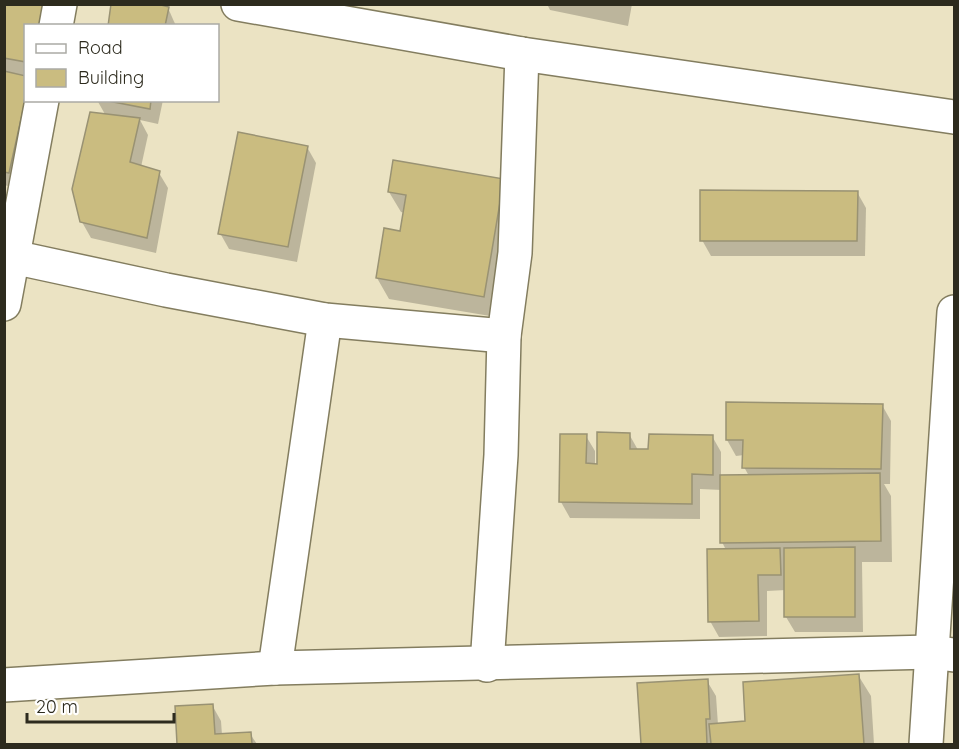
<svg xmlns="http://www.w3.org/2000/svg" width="959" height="749" viewBox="0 0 959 749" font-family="Quicksand,sans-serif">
<rect width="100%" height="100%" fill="#ebe3c3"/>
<g fill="#0003">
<path d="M4,4L26,26V100L17,188L4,185Z"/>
<path d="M547,4H632L628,26L550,10Z"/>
<path d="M168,8L176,26H109Z"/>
<path d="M97,100H163L158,124L140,120L148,135L141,167L159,173L168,188L156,253L91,238L82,222L106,116Z"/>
<path d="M307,147L316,163L297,262L229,249L220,233Z"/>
<path d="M503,180L496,317L389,299L377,278L401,233L405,213L401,212L389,192Z"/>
<path d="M857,192L866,208L865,256H711L702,240Z"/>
<path d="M727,404L882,405L891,421L890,484H884L891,496L892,562H862L863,632H795L786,617V590L767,591V636L719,637L710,621L726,550L722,542V490L700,489V519L570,518L561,502L586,436L595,451V465H599L629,434L638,450L650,451L712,436L721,452V476H749L744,467V455L736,456L727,440Z"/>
<path d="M858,675L871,696L874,744H642L639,685L707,681L716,696L718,725L747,722Z"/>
<path d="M212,705L221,721L222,735L250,734L257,744H179L177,707Z"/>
</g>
<g fill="#cabc80" stroke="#999273" stroke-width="1.5">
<path d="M4,4H50L46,26H26V62L4,58Z"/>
<path d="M111,4H157L169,7L165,26H108Z"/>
<path d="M4,71L26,76V97L9,173L4,172Z"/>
<path d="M103,100H151L150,109Z"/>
<path d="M90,112L140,118L130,162L160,171L147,238L80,222L72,189Z"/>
<path d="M238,132L308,146L288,247L218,234Z"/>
<path d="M393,160L504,179L484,297L376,278L384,228L400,231L406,195L388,192Z"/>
<path d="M700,190L858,191L857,241H700Z"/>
<path d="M726,402L883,404L881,469L742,468L743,440H726Z"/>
<path d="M597,432L630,433V449H648L649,434L713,435V475L692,474V504L559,502L560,434H587L586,463L597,464Z"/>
<path d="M880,473L881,541L720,543V475Z"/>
<path d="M855,547V617H784V548Z"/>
<path d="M780,548L781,575H758L759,621L708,622L707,549Z"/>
<path d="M859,674L864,744H711L709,724L745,721L743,682Z"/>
<path d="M708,679L710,719H706L707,744H641L637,683Z"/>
<path d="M213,704L215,734L251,732L252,744H177L175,706Z"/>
</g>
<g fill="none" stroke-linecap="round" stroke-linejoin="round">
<g stroke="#837d5f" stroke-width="36">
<g id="minor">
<path d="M238,4L522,54L954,117"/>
<path d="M56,26L60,4"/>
<path d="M13,257L166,290L325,320L504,336"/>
<path d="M4,304L42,100"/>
<path d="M487,665L501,455L504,336L515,253L522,54"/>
<path d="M275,668L325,320"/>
<path d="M4,685L275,668L931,652L954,655"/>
<path d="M926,744L954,312"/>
</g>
</g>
<use href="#minor" stroke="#fff" stroke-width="33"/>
</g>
<rect width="959" height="749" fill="none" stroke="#2d2b1e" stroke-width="12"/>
<rect x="24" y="24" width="195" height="78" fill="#ffffff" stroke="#abaaa5" stroke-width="1.5"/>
<rect x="36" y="44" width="30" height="9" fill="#ffffff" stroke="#abaaa5" stroke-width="1.5"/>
<text x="78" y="54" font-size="18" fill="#2d2b1e">Road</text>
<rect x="36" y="69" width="30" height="18" fill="#cabc80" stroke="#abaaa5" stroke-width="1.5"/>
<text x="78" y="84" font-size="18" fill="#2d2b1e">Building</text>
<path d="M27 713v9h147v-9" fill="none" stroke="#2d2b1e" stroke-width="3"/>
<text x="36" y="713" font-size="18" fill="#2d2b1e" stroke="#ffffff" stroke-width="4.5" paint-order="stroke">20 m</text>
</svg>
